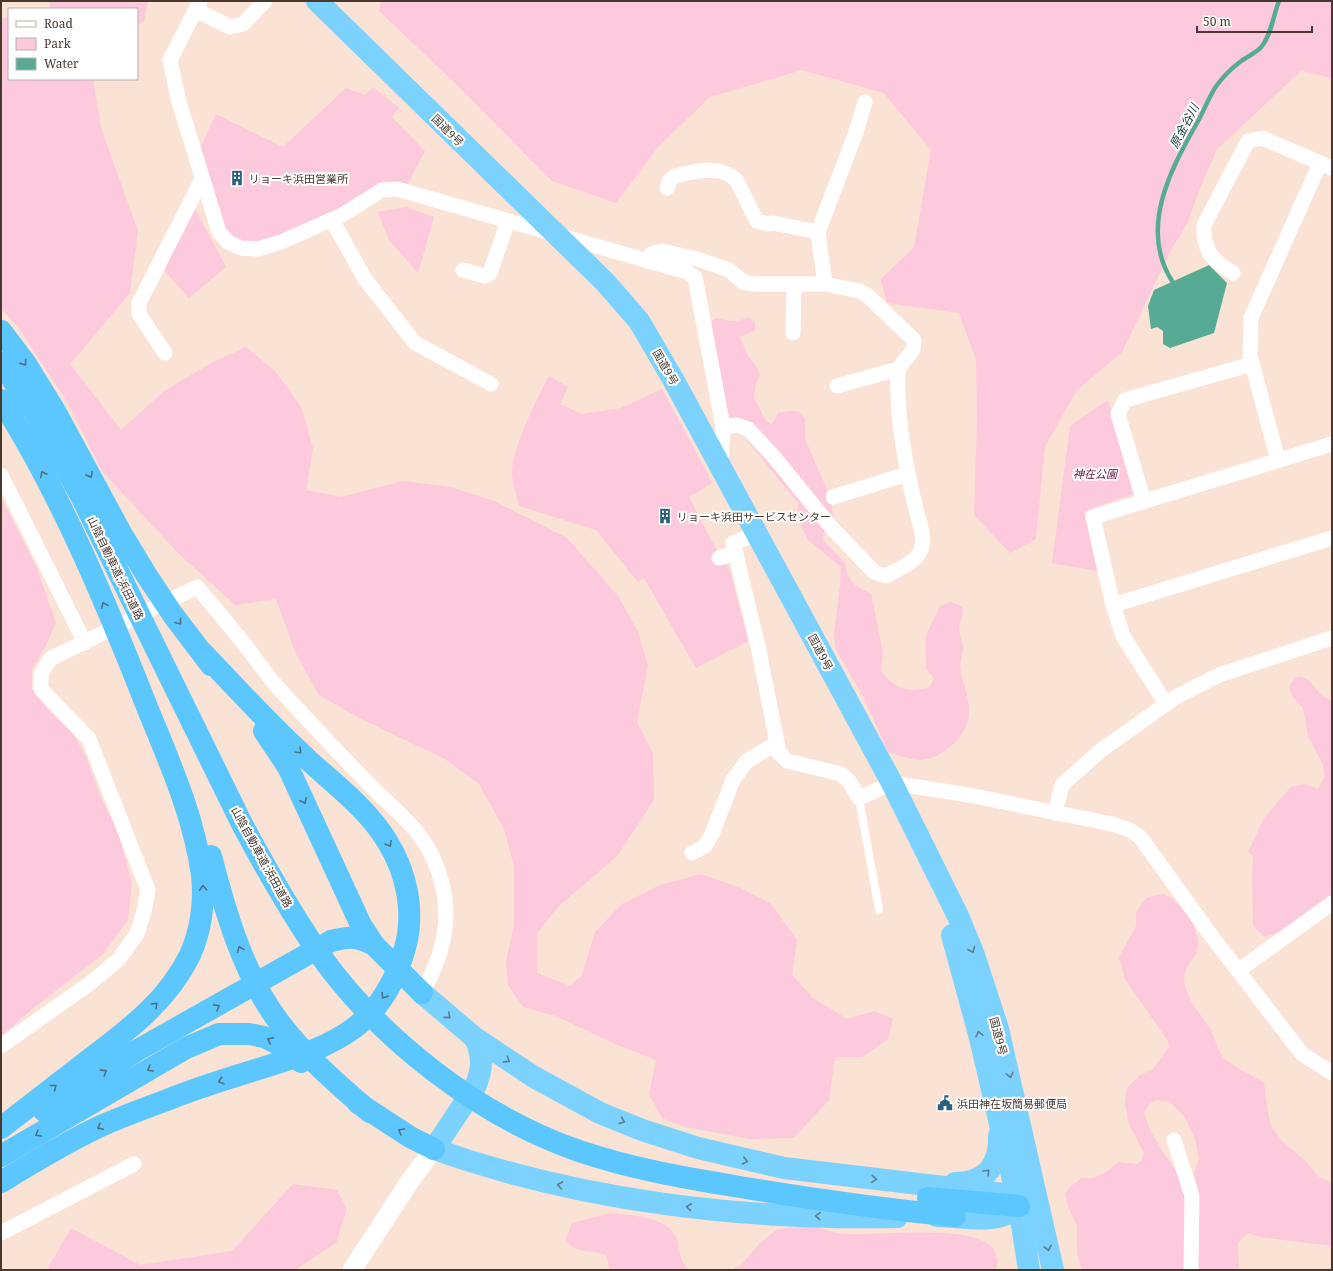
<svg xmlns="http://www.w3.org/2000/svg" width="1333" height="1271" viewBox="0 0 1333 1271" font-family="'Noto Serif','Noto Sans JP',serif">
<rect width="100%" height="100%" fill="#fae2d4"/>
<g fill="#fcc9dd">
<path d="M51,1H148L144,21L137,26V9H49Z"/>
<path d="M381,1H1332V78L1301,71L1217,149L1198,193L1188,222L1172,248L1122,352L1077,390L1045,446L1036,539L1010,553L974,515L977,420L976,360L959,313L887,303L881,279L914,247L931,150L884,93L802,70L710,97L658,147L616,203L552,181L455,83L379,11Z"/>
<path d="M9,17V79H93L101,128L138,231L130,293L70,364L121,430L163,392L211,363L246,347L275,371L301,407L313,448L306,490L341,497L402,481L451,487L494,501L567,538L618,596L638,632L648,666L637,722L653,754L654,800L617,856L560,905L537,933V973L570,986L582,975L595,932L622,904L660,885L701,874L741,888L771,904L797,940L792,975L813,998L847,1019L874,1011L893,1019L888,1039L862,1057H835L829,1100L794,1138L750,1139L685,1127L662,1118L649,1094L656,1060L615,1044L556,1016L523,1007L508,985L506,961L514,925V866L504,829L479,784L445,759L359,718L319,695L296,654L276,599L235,605L178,553L102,471L69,405L19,328L1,309V19Z"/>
<path d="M373,87L399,108L392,117L425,151L404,191L383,187L263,248L222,235L195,147L201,146L216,114L283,147L346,88L365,95Z"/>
<path d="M406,207L434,217L418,273L389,240L378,212Z"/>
<path d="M195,209L226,267L189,298L161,267Z"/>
<path d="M749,317L755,323V330L740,337L748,356L757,368L760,376L755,386L754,398L766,421L772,424L778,413L791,411L800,412L805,419V439L829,494L834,517L825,530L823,540L845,563L848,576L855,585L871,594L883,652L881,671C896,689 907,694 930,687L934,678L926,669V635L940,606L951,602L962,607C965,618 960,618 959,627C959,634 963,641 963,648C963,654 960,661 960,667C962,683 970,697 969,715C967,736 942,759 921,760C910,760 898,755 888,752L863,696L836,650L834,634L840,586L841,567L808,540L798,520V503L742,434L727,423L710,324L715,318C728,321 737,323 749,317Z"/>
<path d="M549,376L568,387L560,404L582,414L621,408L662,389L712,483L689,497L712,542L730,571L748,641L696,668L644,578L638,582L596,530L519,506C517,496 513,486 512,476C510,452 537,398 549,376Z"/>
<path d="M1108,400L1133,494L1084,511L1097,571L1052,563L1070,426Z"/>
<path d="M1,498L36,566L56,623L44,649L32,669V689L49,711L73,734L86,757L101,798L119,835L132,884L128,920L102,955L37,1005L1,1036Z"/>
<path d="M1297,677C1310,677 1311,684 1319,692C1322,696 1328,699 1332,702V896L1282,931L1265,937L1253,926L1252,876L1253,856L1248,852L1264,818L1291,787L1305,784L1318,789L1325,777L1323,765L1308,736L1303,708L1292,696L1289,686Z"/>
<path d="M1163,894C1181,901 1205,932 1196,953C1190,965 1181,971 1185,986C1189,1003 1202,1015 1210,1029C1215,1037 1217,1049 1223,1057C1231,1067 1252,1074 1264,1083L1267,1108L1271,1126L1282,1141L1304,1160L1319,1177L1332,1183V1246L1259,1237L1249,1233C1228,1245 1243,1254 1238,1270H1196L1199,1195L1194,1173L1199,1159L1195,1139L1185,1117L1169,1101L1157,1100L1149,1104L1144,1113L1150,1130L1161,1149L1181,1177L1186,1199L1184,1270H1082L1077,1253V1226L1068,1207L1065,1194L1069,1188L1081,1178C1096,1180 1106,1173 1118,1162L1137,1164L1141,1161L1144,1153L1129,1124L1125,1103L1127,1088L1140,1075L1153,1069L1169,1047L1168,1041L1125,979L1119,957L1136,926V912L1146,898Z"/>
<path d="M293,1184L337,1190L347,1209L336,1243L295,1270H47L71,1228L140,1265L232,1251Z"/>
<path d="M610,1213C632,1216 670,1215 678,1242C681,1255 679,1261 690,1270H610L606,1255C590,1248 576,1256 566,1239L572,1223Z"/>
<path d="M809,1226C822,1228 836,1234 848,1234C881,1236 969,1224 992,1247C995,1250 996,1257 998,1261L995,1270H730L742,1264L759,1244L777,1229Z"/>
</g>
<path fill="#57ab94" d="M1209,265L1227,283L1214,333L1170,348L1163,344V331L1157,327L1151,329L1148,306L1154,290Z"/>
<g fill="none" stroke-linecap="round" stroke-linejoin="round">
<path stroke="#57ab94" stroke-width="4.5" d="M1172,281C1139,229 1170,170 1197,123C1204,111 1209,96 1217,85C1223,77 1232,68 1240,62C1247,56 1257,53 1262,46C1272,33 1273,16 1279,1"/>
<path stroke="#fff" stroke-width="8" d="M859,798L879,910"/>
<g stroke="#fff" stroke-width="15">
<path d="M200,1L170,60L179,102L219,232L228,242L241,248L258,249L281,242L342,215L382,190L397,189L687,272L695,277L723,427L721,467"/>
<path d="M196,10L230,27L243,24L265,1"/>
<path d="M667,188L670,180L675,176C692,172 720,164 735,179C740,184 751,212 757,221L768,224L773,223L818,232"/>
<path d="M332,220L365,279L415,343L491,384"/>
<path d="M648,261L651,254L662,251L697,259L729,270L743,282L754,284H825L859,291L867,295L914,340L913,350L898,369"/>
<path d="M463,270L485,276L490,273L508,221"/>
<path d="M1233,273C1212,261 1203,250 1204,225L1248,141L1262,138L1332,168"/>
<path d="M825,284L818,232L855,135L865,102"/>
<path d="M793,333L794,285"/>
<path d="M165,353L139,314V303L202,179"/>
<path d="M723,427L737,425L748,429L774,457L831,527L874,572L886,576C896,570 915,563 920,552C926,540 920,525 917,513C905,466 896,418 898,369L837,386"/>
<path d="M1278,460L1250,356L1251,318L1320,163"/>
<path d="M1,475L85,643"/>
<path d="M833,497L907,474"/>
<path d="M1144,502L1118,414L1125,400L1252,364"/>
<path d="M757,534L733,543L758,646L779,753L787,761L841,774L849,781L859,798L892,783L969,795L1112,824L1130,830L1141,838L1210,934L1302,1054L1332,1073"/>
<path d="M719,558L736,553"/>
<path d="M1113,605L1332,538"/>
<path d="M1166,704L1123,636L1113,605L1093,517L1332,444"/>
<path d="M1055,813L1062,785L1100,751L1176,697L1219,675L1332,638"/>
<path d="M692,853L705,846L712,834L733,780L747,761L777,743"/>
<path d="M1239,970L1332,903"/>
<path d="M1,1046L89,984L118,960L137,934L144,911L148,890L89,739L41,689V674L50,659L197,587C215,608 232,629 249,650C259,664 269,678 281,691C310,722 339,754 370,785C392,808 420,828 433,858C455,906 447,949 422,993"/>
<path d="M1174,1140L1192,1196L1191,1270"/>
<path d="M1,1233L134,1164"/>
</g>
<path stroke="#fff" stroke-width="19" d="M352,1270L410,1181L434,1149"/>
<g stroke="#7cd2fe" stroke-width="22">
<path d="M317,1L605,282L639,321L674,381L892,783L958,916L974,955L998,1029L1053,1270"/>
<path d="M952,935L980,1038L1019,1206L1029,1270"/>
<path d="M422,993L475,1038L534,1077L600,1113L642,1130L698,1148L784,1168L1003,1194"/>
<path d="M475,1038C483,1056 483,1069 475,1087L434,1149C580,1201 742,1220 897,1217"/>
<path d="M955,1183C985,1183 1000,1166 999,1136"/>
<path d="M937,1216C965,1216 1009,1229 1024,1197"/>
</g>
<g stroke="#5bc7fe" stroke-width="22">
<path d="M1,331L26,364L55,411L121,533L147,576L173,615L211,665"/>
<path d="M1,363L33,410L82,498L242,824C266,869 291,913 320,955C381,1040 480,1117 579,1151C632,1169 686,1178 740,1187C812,1199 883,1209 955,1216"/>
<path d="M1,400C60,492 107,605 147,707C169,761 194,816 202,875C205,901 201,931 190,955C167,1002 127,1031 86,1062C58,1084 29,1106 1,1128"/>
<path d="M264,731L288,767L361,925L374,945L422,993"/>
<path d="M211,856C225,911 244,976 279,1022C305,1056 337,1084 370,1112"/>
<path d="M358,1103L410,1137L434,1149"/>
<path d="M44,1111L136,1051L331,941C350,936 356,936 374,945"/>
<path d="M1,1156L186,1048L219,1034H249L264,1037L280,1045L301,1062"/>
<path d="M1,1182C32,1163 70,1140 103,1125C124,1116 145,1108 167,1100C199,1087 232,1077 265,1067C336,1045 383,1026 405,948C415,912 407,873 387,841C367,808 334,784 306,758C270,725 237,689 203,653"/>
<path d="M928,1198L1019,1206"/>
</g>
</g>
<defs><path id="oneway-chevron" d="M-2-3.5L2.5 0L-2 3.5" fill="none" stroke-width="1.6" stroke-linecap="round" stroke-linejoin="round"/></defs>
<g stroke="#507181">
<use href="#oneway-chevron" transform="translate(24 363) rotate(55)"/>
<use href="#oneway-chevron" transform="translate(43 474) rotate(-117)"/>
<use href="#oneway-chevron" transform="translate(90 475) rotate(61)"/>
<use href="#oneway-chevron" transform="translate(104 605) rotate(-114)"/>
<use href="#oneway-chevron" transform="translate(179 622) rotate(52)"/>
<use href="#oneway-chevron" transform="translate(299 751) rotate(45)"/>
<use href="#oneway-chevron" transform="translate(304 801) rotate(65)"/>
<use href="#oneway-chevron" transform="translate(389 844) rotate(60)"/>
<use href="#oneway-chevron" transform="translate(203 888) rotate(-93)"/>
<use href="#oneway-chevron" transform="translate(240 949) rotate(-113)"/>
<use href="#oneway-chevron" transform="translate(384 996) rotate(122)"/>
<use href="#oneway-chevron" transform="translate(155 1005) rotate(-45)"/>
<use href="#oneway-chevron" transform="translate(217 1007) rotate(-29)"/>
<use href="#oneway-chevron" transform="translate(270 1040) rotate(-155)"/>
<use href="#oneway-chevron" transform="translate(150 1069) rotate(150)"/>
<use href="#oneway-chevron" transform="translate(104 1072) rotate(-33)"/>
<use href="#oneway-chevron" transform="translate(221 1081) rotate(162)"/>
<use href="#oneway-chevron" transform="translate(54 1087) rotate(-38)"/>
<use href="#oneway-chevron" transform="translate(100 1127) rotate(153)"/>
<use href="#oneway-chevron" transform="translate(401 1131) rotate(-149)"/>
<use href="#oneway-chevron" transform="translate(38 1134) rotate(150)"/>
</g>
<g stroke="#5f7d8c">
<use href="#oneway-chevron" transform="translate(972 950) rotate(68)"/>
<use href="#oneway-chevron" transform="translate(448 1016) rotate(40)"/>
<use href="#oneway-chevron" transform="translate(979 1034) rotate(-103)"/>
<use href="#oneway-chevron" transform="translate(507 1060) rotate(33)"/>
<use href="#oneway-chevron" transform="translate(1010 1075) rotate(76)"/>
<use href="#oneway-chevron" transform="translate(622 1121) rotate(22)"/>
<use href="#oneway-chevron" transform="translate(745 1161) rotate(13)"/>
<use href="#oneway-chevron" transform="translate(987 1172) rotate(-47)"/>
<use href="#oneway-chevron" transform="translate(874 1179) rotate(4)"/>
<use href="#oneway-chevron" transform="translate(560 1185) rotate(-169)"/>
<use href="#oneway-chevron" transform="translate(689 1207) rotate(-174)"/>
<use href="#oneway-chevron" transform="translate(818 1216) rotate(-177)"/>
<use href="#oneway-chevron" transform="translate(1048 1248) rotate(78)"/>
</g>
<defs>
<g id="building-bare" transform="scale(1.2)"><path d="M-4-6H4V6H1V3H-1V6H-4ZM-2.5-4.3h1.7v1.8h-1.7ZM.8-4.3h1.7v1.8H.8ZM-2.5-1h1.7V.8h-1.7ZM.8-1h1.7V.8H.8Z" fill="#2a607b" stroke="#fff" stroke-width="2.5" paint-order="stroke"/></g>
<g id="civic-bare" transform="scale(1.2)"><path d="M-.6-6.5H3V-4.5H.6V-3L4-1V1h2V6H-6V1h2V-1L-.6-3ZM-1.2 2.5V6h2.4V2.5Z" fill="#2a607b" stroke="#fff" stroke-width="2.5" paint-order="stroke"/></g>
</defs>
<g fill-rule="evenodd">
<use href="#building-bare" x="237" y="178"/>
<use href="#building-bare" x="665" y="516"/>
<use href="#civic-bare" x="945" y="1103"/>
</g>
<g text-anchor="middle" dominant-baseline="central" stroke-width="4" stroke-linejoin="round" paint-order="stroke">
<g font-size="11" fill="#48382e" stroke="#fff">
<text transform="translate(448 130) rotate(45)">国道9号</text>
<text transform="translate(666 367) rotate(60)">国道9号</text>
<text transform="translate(116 568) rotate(64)">山陰自動車道;浜田道路</text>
<text transform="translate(821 652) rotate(62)">国道9号</text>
<text transform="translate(262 857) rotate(61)">山陰自動車道;浜田道路</text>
<text transform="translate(999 1036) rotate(75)">国道9号</text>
</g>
<g font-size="11" fill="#48382e" stroke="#fff" text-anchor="start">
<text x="249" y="178">リョーキ浜田営業所</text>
<text x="677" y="516">リョーキ浜田サービスセンター</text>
<text x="957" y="1103">浜田神在坂簡易郵便局</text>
</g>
<g font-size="11" font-style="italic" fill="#671740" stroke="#fff">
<text x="1095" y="473">神在公園</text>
</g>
<g font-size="12" font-style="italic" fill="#1c4238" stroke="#fff">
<text transform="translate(1184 126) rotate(-62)">原金谷川</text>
</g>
</g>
<rect width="1333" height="1271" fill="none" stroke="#48382e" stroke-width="4"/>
<rect x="8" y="8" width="130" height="72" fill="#ffffff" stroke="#b6afab"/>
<rect x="16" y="21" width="20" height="6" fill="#ffffff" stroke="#b6afab"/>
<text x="44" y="28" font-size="12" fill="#48382e">Road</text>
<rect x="16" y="38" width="20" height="12" fill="#fcc9dd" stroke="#b6afab"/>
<text x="44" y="48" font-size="12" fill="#48382e">Park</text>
<rect x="16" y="58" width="20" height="12" fill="#57ab94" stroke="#b6afab"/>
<text x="44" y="68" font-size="12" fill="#48382e">Water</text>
<path d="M1197 26v6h115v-6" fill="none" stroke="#48382e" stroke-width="2"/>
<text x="1203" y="26" font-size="12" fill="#48382e" stroke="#ffffff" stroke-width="3" paint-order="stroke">50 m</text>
</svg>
